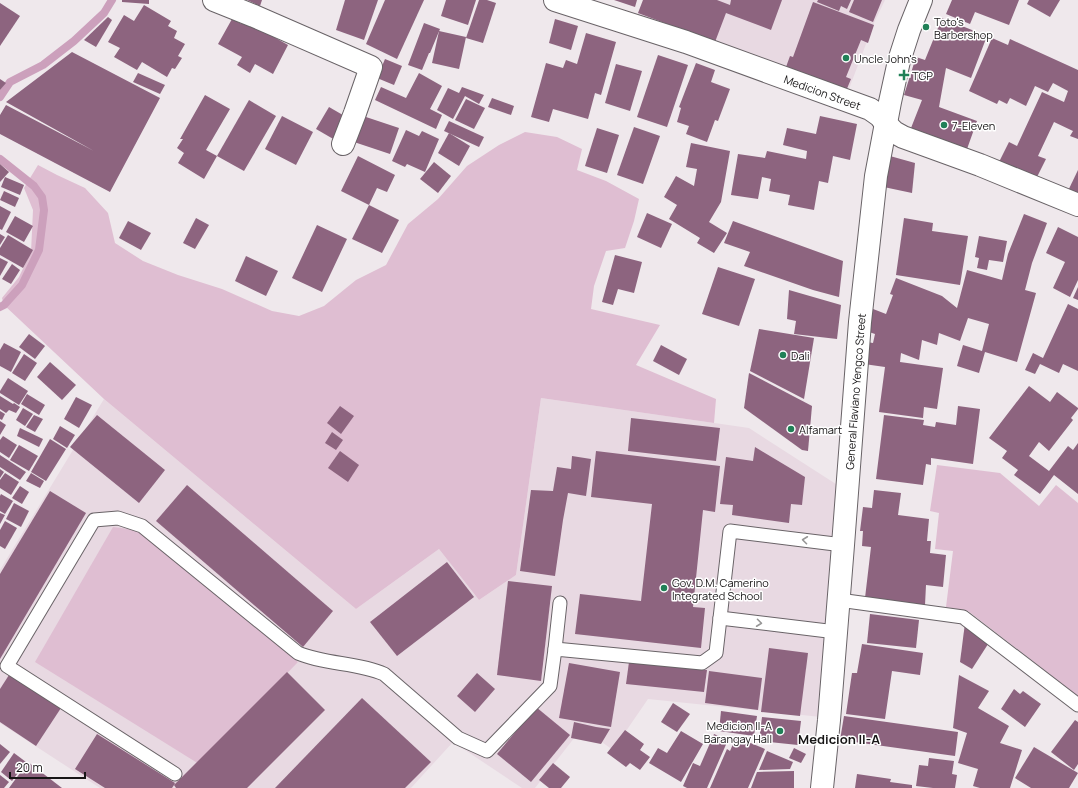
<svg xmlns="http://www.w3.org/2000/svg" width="1078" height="788" viewBox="0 0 1078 788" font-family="Manrope,sans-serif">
<rect width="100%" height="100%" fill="#efe8ec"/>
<g fill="#e8d9e2">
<path d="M643,0H885L874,23L847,94L636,19Z"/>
<path d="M541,398L749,428L839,486L821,717L648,699L613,750L582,728L535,788H522L453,742L411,788H100L0,723V570L104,399L356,609L439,549L479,600L516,575Z"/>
</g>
<g fill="#dfbed2">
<path d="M525,132L557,137L582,149L577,170L606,181L639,199L634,221L625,248L606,251L594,286L591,309L660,325L636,365L716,399L714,423L541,398L516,575L479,600L439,549L356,609L104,399L4,305L2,298L19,277L31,252L33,210L24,188L38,165L57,175L85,188L108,213L115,243L143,261L178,275L222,289L272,311L299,316L324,306L356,280L386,265L408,224L438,199L467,166L499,145Z"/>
<path d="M937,465L1000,473L1039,506L1056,485L1078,503V696L968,611L946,607L953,551L935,549L939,513L930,511Z"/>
<path d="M113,527L152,532L298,662L199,764L35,662Z"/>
</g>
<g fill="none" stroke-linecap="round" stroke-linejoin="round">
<g stroke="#cca0bc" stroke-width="8">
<path d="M0,97L10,82L43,65L74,41L104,13L112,0"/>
<path d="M0,159L34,186L42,197L44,210L39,250L22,285L4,305L0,307"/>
</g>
</g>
<g fill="#8d647f">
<path d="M122,0H149V4L122,2Z"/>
<path d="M247,0H262L260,6Z"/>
<path d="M345,0H378L364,40L336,30Z"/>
<path d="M385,0H424L397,59L366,44Z"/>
<path d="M446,0H476L468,25L441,16Z"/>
<path d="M479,0H487L496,3L483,43L466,38Z"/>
<path d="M614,0H637L635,7Z"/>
<path d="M643,0H717L730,5L731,0H782L771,30L726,13L715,42L638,13Z"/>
<path d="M818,0H851L847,9L841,6L839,11L817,2Z"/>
<path d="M854,0H882L873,22L849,12Z"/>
<path d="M952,0H1019L1009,25L975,12L970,24L946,14Z"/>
<path d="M1029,0H1060L1050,17L1027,4Z"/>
<path d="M813,2L874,25L868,43L861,40L846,77L851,79L846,91L786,67L790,56L793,57Z"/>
<path d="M0,3L20,16L0,46Z"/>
<path d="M144,5L171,21L168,26L177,31L174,38L185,44L178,56L182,58L175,69L172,68L167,77L142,62L137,70L114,57L120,48L108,42L124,15L134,21Z"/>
<path d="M108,17L112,20L96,47L84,40Z"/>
<path d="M942,18L987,36L971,78L946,68L939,107L977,121L967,149L911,128L922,100L904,95L916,57L925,60Z"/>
<path d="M232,19L242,24L244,20L288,45L273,74L255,64L250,73L237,65L242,57L218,44Z"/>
<path d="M555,19L578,26L571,50L549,43Z"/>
<path d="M424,23L440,29L430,53H429L422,70L408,65Z"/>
<path d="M439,31L466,37L459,69L432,63Z"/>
<path d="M586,33L616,42L601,95L595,93L588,119L553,109L549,122L531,117L546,63L563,68L566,60L577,64Z"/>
<path d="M992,38L1008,45L1010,39L1078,70V139L1070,136L1073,131L1054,122L1038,156L1046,159L1036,179L999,162L1009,142L1017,146L1042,92L1064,102L1068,91L1053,83L1048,92L1035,86L1026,106L1010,98L1007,104L999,100L997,104L969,91Z"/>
<path d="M72,52L160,98L110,192L0,134V115L6,105L94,151L6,102Z"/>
<path d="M658,55L688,65L667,127L637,117Z"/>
<path d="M385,59L402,66L394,85L377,78Z"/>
<path d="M696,63L715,70L711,82L730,89L718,121L715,120L707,142L686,134L689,126L677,122L681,108L679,107Z"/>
<path d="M616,64L642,71L630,111L605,103Z"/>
<path d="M138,73L165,85L160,94L133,82Z"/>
<path d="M419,73L442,86L430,109L442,115L436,129L375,100L381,87L406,98Z"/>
<path d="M0,79L6,83L0,90Z"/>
<path d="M462,87L484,95L479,104L465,96L453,119L437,110L448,88L459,93Z"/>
<path d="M205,95L230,109L206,150L217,156L204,179L178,163L184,153L177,148L183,139H180Z"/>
<path d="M492,98L514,106L511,115L488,107Z"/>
<path d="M466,99L485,108L474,129L455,120Z"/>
<path d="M249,100L276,116L244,171L217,156Z"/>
<path d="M329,107L348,118L335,140L316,129Z"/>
<path d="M282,116L313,132L296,165L265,149Z"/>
<path d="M363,116L399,128L390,154L354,142Z"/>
<path d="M820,116L857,124L850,160L833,156L828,183L819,181L814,210L788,205L790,195L769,191L771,179L762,177L758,199L731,195L738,154L765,158L767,151L806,159L807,151L783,145L787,128L816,134Z"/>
<path d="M449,121L484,137L479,147L444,131Z"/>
<path d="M634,127L660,136L643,184L617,175Z"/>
<path d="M597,128L619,135L607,173L585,166Z"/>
<path d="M406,130L419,136L422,131L439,139L425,172L407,164L405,167L392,161Z"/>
<path d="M449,133L470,146L459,166L438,153Z"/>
<path d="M691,143L730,151L721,202L709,222L727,233L714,253L697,243L700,238L669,219L677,205L664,197L676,176L694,186L697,169L686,167Z"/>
<path d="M358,156L395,175L387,192L377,188L369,205L341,191Z"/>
<path d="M890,156L915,163L912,193L879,186Z"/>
<path d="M434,162L451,176L438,193L420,179Z"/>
<path d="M0,164L9,172L0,182Z"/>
<path d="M1078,170V200L1066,195Z"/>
<path d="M5,177L24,185L20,195L1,187Z"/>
<path d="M4,191L19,198L15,207L0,200Z"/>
<path d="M369,205L399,220L382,253L352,239Z"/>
<path d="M0,206L11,212L2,230L0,229Z"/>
<path d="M647,213L672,224L661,248L637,237Z"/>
<path d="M1024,214L1047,223L1032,263L1025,290L1036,293L1017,362L985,352L979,373L957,366L963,345L982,351L989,324L968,318L960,341L939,333L937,345L922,340L919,360L901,353L900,362L943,368L937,409L924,407L923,418L879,412L885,367L864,364L867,342L873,343L875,334L866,331L868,307L886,314L893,295L890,294L896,278L942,296L957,308L967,270L1002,280L1008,254Z"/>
<path d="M15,216L33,226L24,242L6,232Z"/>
<path d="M196,218L209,225L195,249L183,243Z"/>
<path d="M904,218L933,223L932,231L968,236L960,285L896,275Z"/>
<path d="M128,221L151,233L141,250L119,238Z"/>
<path d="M733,221L843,261L839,297L813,290L744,266L750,252L724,243Z"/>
<path d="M317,225L347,239L322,292L292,278Z"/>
<path d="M1058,227L1078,237V280L1070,297L1053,288L1065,262L1046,253Z"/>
<path d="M0,234L5,237L0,245Z"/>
<path d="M8,235L33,250L23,268L0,255V248Z"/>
<path d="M979,236L1007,241L1003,262L989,260L987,270L977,268L979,258L975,257Z"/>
<path d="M615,255L642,262L634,293L618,289L613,305L602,302Z"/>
<path d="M246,256L278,271L266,296L235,281Z"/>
<path d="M0,258L8,262L0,276Z"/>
<path d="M12,264L20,270L11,284L2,279Z"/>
<path d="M718,267L755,279L739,326L702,314Z"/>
<path d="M1078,287V300L1073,298Z"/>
<path d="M789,290L841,305L837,339L794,334L796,321L787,319Z"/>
<path d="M1068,304L1078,309V371L1063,364L1059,373L1040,364L1035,374L1025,370L1033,353L1043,358Z"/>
<path d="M759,329L814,338L804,399L750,371Z"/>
<path d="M29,334L45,346L35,359L19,347Z"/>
<path d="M4,343L21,352L11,372L0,366V350Z"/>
<path d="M661,345L687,359L679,375L653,361Z"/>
<path d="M24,354L37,363L25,381L12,373Z"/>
<path d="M50,362L76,385L62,400L37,377Z"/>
<path d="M749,373L812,406L808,451L802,450L744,408Z"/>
<path d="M8,378L28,391L19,405L0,393V391Z"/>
<path d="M1029,386L1050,402L1057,392L1078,408V409L1071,418L1073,420L1049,451L1039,442L1029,456L1049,471L1068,446L1073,450L1078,443V494L1054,475L1040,494L1014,475L1018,470L1002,458L1007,451L989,438Z"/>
<path d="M27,394L45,405L39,415L21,404Z"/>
<path d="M0,396L13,404L14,403L20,407L16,413L9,410L6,413L0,409Z"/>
<path d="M76,397L92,405L79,428L64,419Z"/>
<path d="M340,406L354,416L341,434L327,423Z"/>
<path d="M958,406L980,409L973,464L931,458V465L926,464L923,485L876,479L884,415L924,420L923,425L935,427L936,422L956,425Z"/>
<path d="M23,408L33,414L25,426L16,420Z"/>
<path d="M0,411L5,414L2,420L0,419Z"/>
<path d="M34,415L43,419L35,432L26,427Z"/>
<path d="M97,415L165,470L139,503L70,447Z"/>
<path d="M631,418L720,428L716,461L628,451Z"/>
<path d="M0,421L6,425L0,435Z"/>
<path d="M60,426L75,435L67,448L53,439Z"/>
<path d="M20,428L43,439L39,447L17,436Z"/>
<path d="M332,432L343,440L336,450L325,443Z"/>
<path d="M3,436L17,445L9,458L0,452V440Z"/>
<path d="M50,439L66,449L46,481L31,472Z"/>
<path d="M19,445L38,456L29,471L10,460Z"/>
<path d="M755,447L805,477L802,505L791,504L789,523L732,515L733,505L720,504L726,457L753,461Z"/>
<path d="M340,451L359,465L348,482L328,468Z"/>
<path d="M596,451L720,466L715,512L703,510L693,607L705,608L701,648L575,634L580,594L641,601L652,504L591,497Z"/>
<path d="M0,455L26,472L20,480L0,467Z"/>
<path d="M572,456L591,459L586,496L568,493L563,520L555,576L520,571L531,490L553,491L557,467L571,469Z"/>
<path d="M0,469L4,472L0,478Z"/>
<path d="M5,473L19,482L11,495L0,488V480Z"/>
<path d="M31,473L44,481L40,488L26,481Z"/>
<path d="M187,485L333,611L303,647L156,521Z"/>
<path d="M20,486L29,492L22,504L12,498Z"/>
<path d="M874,490L901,493L898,515L929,519L927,541H931L930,553L946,555L943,587L926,585L925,605L865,598L871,547L862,546L863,531H860L863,507L872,508Z"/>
<path d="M50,491L86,513L0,659V574Z"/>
<path d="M1,494L13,501L5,514L0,511V496Z"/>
<path d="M14,503L29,511L21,527L6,519Z"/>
<path d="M0,513L5,515L0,524Z"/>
<path d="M5,521L17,528L5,549L0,546V530Z"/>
<path d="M447,562L474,597L397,656L370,622Z"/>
<path d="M508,581L552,586L541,681L497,675Z"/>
<path d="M870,614L919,620L916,648L867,643Z"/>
<path d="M965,623L990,641L972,669L960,662Z"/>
<path d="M862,644L923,653L920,675L892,671L885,719L846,714L852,673H857Z"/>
<path d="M769,648L808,653L800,716L761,712Z"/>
<path d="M629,662L707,670L704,692L626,684Z"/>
<path d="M569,663L620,672L611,727L559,718Z"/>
<path d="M709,671L762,678L758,710L705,703Z"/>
<path d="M287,672L325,710L247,788H176L174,785L172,788H105L75,769L97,734L175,783L174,785Z"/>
<path d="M477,673L495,689L475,712L457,696Z"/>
<path d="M9,675L61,708L36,746L0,722V689Z"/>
<path d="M959,675L989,691L978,708L1009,726L1000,743L1022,750L1010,788H980L973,786L978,769L958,763L967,733L953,728Z"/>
<path d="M1014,689L1020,694L1023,691L1041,704L1025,727L1001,709Z"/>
<path d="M362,698L431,762L405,788H275Z"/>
<path d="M673,703L690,714L677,732L661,722Z"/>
<path d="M536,707L570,735L531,782L497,754Z"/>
<path d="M721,711L757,716L754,736L719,731Z"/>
<path d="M844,716L958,732L955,756L840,740Z"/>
<path d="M762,717L801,721L798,745L759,741Z"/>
<path d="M1075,720L1078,722V764L1074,770L1051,752Z"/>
<path d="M574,722L596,727L610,729L601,744L571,738Z"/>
<path d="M625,730L644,744L640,750L650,757L640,770L630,763L626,767L607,753Z"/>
<path d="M681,731L703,744L681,782L649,763L658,748L667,753Z"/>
<path d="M714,734L728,740L707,788H687L683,786L693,763L700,766Z"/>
<path d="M736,737L765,749L748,788H710L727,749L730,751Z"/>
<path d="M0,744L10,752L0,764Z"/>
<path d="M1034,747L1078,773L1069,788H1031L1015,778Z"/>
<path d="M794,748L806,754L801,763L789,758Z"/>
<path d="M767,751L793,762L790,769L759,770Z"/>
<path d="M14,753L26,762L12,781L1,772Z"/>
<path d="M929,758L954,761L952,774L957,775L955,788H933L916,786L919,765L928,766Z"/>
<path d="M28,762L62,788H9Z"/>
<path d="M553,763L570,777L561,788H549L539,780Z"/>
<path d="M794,771V788H751L757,772Z"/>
<path d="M857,774L891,779L890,782L912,785V788H855Z"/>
<path d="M0,775L9,782L4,788H0Z"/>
</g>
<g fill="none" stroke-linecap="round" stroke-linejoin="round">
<g stroke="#696367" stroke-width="15">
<g id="lane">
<path d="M839,600L963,617L1078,705"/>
<path d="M720,618L836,632"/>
<path d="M555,649L560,603"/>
<path d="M175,774L7,666L94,520L118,518L142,526L298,653C326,665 357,662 384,674L458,738L487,751L550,686L555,649L702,663L716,653L730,531L843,545"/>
</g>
</g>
<g stroke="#696367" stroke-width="24">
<path id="street" d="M214,0L254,16L371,67L355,113L343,144"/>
</g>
<g stroke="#696367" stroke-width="24">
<g id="secondary">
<path id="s1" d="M555,0L686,42L870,109L880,116L886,124L894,132L903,137L980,165L1078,205"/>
<path id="s2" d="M822,788L829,720L843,545L860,322L876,176L890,102L899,61L909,30L921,0"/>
</g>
</g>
<use href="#lane" stroke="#fff" stroke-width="13"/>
<use href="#street" stroke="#fff" stroke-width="22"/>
<use href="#secondary" stroke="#fff" stroke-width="22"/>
</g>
<defs><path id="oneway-chevron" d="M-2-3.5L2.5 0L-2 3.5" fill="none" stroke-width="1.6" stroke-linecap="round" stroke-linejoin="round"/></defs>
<g stroke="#979696">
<use href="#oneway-chevron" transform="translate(805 540) rotate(-173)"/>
<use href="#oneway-chevron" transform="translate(759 623) rotate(7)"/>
</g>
<g fill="#208057" stroke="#fff" stroke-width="1.5">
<circle cx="926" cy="27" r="4"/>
<circle cx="846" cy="58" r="4"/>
<path d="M902 69h4v4h4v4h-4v4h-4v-4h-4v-4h4z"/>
<circle cx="944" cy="125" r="4"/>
<circle cx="783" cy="355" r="4"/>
<circle cx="791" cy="429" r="4"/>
<circle cx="664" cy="588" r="4"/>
<circle cx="780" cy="731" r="4"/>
</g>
<g text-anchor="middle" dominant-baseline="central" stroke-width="3" stroke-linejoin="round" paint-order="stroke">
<g font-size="11" fill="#171516" stroke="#fff" text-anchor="start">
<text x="934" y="21">Toto's<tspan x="934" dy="13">Barbershop</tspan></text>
<text x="854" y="58">Uncle John's</text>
<text x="912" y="75">TGP</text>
<text x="952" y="125">7-Eleven</text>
<text x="791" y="355">Dali</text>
<text x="799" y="429">Alfamart</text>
<text x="672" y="582">Gov. D.M. Camerino<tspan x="672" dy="13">Integrated School</tspan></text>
<text x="772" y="725" text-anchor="end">Medicion II-A<tspan x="772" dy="13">Barangay Hall</tspan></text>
</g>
<g font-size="11" fill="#171516" stroke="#fff">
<text stroke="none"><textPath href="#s1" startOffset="283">Medicion Street</textPath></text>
<text stroke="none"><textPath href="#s2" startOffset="398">General Flaviano Yengco Street</textPath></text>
</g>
<g font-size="13" font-weight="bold" fill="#171516" stroke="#fff">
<text x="839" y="739">Medicion II-A</text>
</g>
</g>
<path d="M10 772v6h75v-6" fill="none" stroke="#171516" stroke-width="2"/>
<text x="16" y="772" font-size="12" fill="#171516" stroke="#ffffff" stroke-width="3" paint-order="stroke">20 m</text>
</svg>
